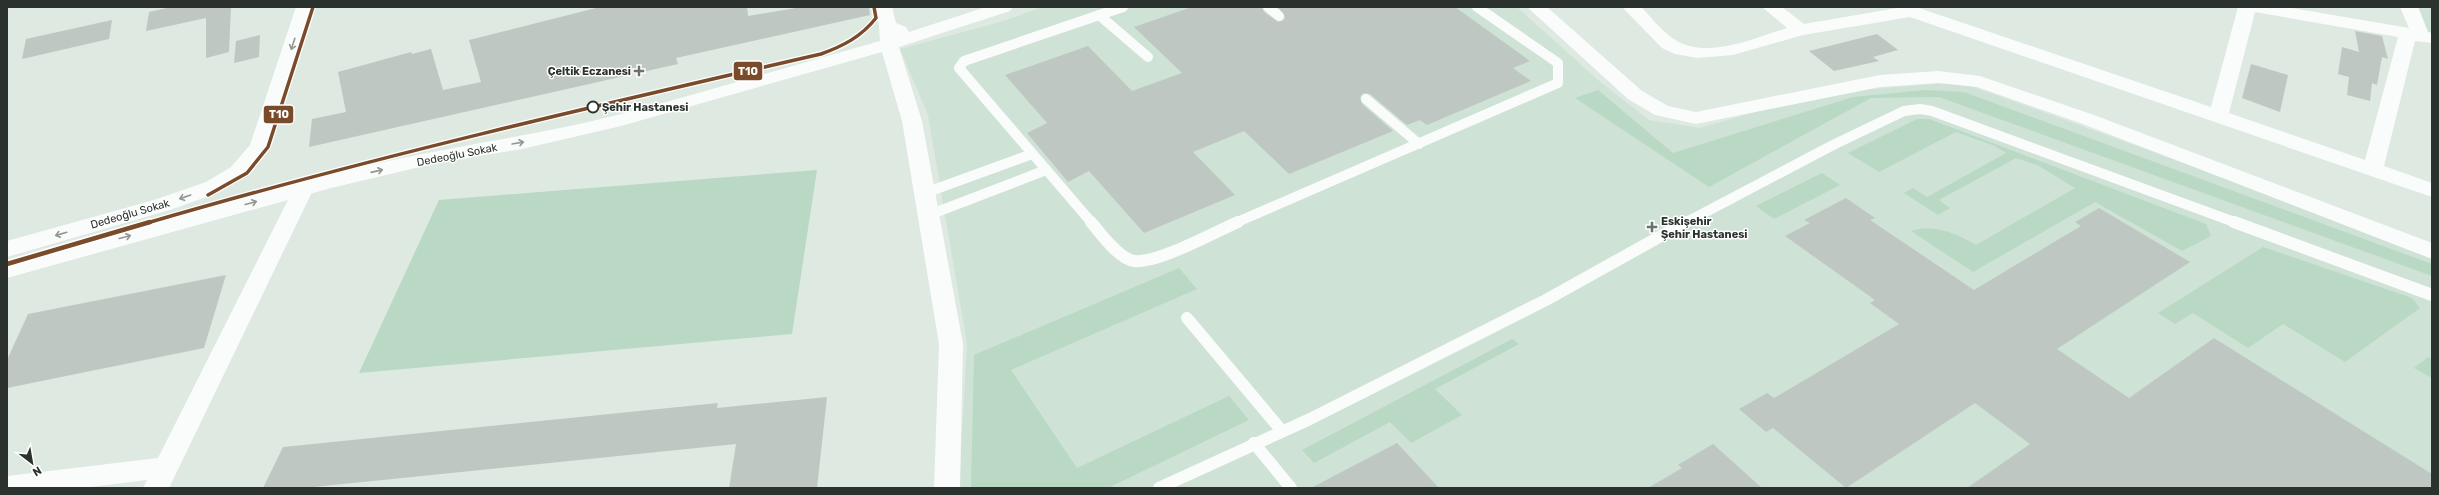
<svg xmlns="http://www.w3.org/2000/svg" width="2439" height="495" viewBox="0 0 2439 495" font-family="Rubik,sans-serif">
<rect width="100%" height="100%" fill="#dee9e2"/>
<g fill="#cfe2d6">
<path d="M1043,7H1517L1598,80L1649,120L1700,128L1822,93L1960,82L2432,253V488H959L967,344L928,115L900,49L1000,22Z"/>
<path d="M2419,7H2432V33L2427,32Z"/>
</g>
<g fill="#b9d9c4">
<path d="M1598,90L1673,153L1853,97L1925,90L1964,92L2432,264V276L1939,97L1871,98L1709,187L1575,98Z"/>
<path d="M1917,119H1929L2206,224L2211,236L2182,251L2095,202L1973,272L1911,231C1934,223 1957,234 1976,245L2075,188L2039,166L2016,158L1939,200L1950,208L1938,215L1904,193L1913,188L1927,197L2006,153L1995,146L1956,132L1879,172L1848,153Z"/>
<path d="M817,170L792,334L359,373L439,200Z"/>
<path d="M1822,173L1840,185L1774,219L1756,206Z"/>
<path d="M2263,247L2412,298L2420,308L2345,362L2283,324L2248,348L2193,313L2175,324L2158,313Z"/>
<path d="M1179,268L1197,289L1011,370L1077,468L1229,396L1249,420L1108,488H971L974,355Z"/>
<path d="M1512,339L1519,344L1435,389L1462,415L1411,443L1390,422L1314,463L1302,450Z"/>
<path d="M2428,357L2432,359V378L2414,368Z"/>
</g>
<g fill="#bfc7c2">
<path d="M171,7H231L229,52L206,58V18L146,31L149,12Z"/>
<path d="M600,7H747L748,16L802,7H869L870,15L676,58L678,64L309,147L312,119L346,112L338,72L411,52L412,54L431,49L443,90L481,82L469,40Z"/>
<path d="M1192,7H1262L1264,12L1278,22L1284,20L1285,17L1278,7H1455L1530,61L1513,68L1531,81L1427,125L1420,120L1407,125L1370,94L1363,93L1360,97L1362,104L1393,131L1289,174L1244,131L1193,152L1235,195L1144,233L1089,171L1068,182L1027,133L1047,123L1005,75L1088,46L1132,91L1182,73L1134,27Z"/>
<path d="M112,20L109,39L22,59L26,39Z"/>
<path d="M2355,31L2382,36L2388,59L2382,57L2377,85L2372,83L2370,101L2347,95L2349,77L2338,74L2342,47L2359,52Z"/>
<path d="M1877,34L1898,50L1873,57L1879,61L1834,71L1809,51Z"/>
<path d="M260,35L259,57L234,63L236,41Z"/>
<path d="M2251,64L2288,75L2280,112L2242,98Z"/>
<path d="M1846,198L1875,218L1870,220L1974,290L2081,226L2075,222L2099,208L2190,262L2057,349L2129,398L2214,338L2432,474V488H1967L2030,444L1975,403L1846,488L1773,428L1766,432L1739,409L1767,393L1774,398L1899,324L1870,303L1875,300L1785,236L1810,223L1804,220Z"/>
<path d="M226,275L204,348L7,388V360L28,314Z"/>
<path d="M827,397L817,488H729L736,444L304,488H263L283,447L718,403L717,408Z"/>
<path d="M1397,443L1439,488H1311Z"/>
<path d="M1713,444L1762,488H1648L1682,468L1678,465Z"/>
</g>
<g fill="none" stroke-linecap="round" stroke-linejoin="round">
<g stroke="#fafcfb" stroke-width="10">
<path d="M1268,7L1279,16"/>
<path d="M1099,15L1148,57"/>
<path d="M1366,99L1419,144"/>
<path d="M925,193L1032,154"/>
<path d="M929,215L1046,170"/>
<path d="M1092,223L959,68L964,61L1123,7"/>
<path d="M1235,223L1558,83V63L1477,7"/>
<path d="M1685,223L1833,145L1904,111L1920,109L1932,111L2237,223"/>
</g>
<g stroke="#fafcfb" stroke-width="12">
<path d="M1091,222C1100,233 1119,259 1134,261C1157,264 1215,232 1238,222"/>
<path d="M2234,222L2432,295"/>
<path d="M1187,318L1282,431"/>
<path d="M1254,443L1291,488"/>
<path d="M1159,488L1310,419L1546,300L1686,222"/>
</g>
<g fill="#fafcfb" fill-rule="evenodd">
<path d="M1622,7H1641C1652,18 1663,33 1677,41C1709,59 1755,38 1787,28L1762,7H1782L1804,24L1903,7H1916L2211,107L2238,7H2286L2409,28L2400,7H2418L2428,32L2432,33V43L2415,41L2384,166L2432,183V197L1910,17L1803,35L1733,55L1697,58L1675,54L1662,48ZM2255,12L2398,37L2365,160L2229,113Z"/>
<path d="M304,181L311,183L314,188L169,488H143L147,480L83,488H7V476L158,458L294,188L297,183Z"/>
</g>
<g fill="#fafcfb" fill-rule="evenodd">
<path d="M296,7H314L270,147L245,177L220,192L170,210L7,257V241L154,200L206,182L231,167L250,145Z"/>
<path d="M874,7H892L896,23L906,27L909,32L986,7H1013L1010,11L899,47L922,121L963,344L960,488H934L939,344L902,121L882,52L621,126L522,149L441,162L331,188L7,278V262C133,226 259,190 388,161C461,145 536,135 609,117C700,94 790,66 880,41L879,26Z"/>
<path d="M1527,7H1547L1642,91L1668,106L1696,112L1880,75L1938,71L1980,76L2094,115L2432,243V259L2080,123L1977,87L1938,83L1880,87L1696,124L1655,115L1628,99Z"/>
</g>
<g stroke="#fff" stroke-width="6">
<g id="tram-1-far1">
<path d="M208,195L247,173L268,147L313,7"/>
<path d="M147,223C369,158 595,106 821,54C843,46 861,37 876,18L874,7"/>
</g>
</g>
<g stroke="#fff" stroke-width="8">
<path id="tram-1" d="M7,264L150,222"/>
</g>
<use href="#tram-1-far1" stroke="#7a4b2a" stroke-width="3.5"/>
<use href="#tram-1" stroke="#7a4b2a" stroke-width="4.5"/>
</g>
<defs><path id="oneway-shaft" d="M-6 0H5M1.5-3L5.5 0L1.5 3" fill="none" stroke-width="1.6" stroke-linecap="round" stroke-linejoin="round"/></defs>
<g stroke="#929794">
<use href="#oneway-shaft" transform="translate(293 44) rotate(108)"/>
<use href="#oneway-shaft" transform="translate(518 143) rotate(-10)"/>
<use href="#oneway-shaft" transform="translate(377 171) rotate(-13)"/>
<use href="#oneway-shaft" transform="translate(185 197) rotate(161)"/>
<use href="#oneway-shaft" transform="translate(251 203) rotate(-15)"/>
<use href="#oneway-shaft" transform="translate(61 234) rotate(164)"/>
<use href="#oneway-shaft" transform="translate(125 237) rotate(-15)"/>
</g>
<g fill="#6a726c" stroke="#fff" stroke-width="1.5">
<path d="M637 65h4v4h4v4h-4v4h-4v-4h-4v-4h4z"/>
<path d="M1650 221h4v4h4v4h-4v4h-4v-4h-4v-4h4z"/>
</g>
<circle fill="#fff" stroke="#2b322d" stroke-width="2" cx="593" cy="107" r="5.5"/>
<g text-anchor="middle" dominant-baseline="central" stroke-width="3" stroke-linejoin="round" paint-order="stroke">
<g font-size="11" font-weight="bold" fill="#2b322d" stroke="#fff" text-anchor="end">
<text x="631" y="71">Çeltik Eczanesi</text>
<text x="1661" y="221" text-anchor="start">Eskişehir<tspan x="1661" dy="13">Şehir Hastanesi</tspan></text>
</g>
<g font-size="11" font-weight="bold" fill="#2b322d" stroke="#fff" text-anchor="start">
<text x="602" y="107">Şehir Hastanesi</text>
</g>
<g font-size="11" fill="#2b322d" stroke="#fff">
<text transform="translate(457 155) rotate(-11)">Dedeoğlu Sokak</text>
<text transform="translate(130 214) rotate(-16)">Dedeoğlu Sokak</text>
</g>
</g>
<g stroke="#fff" stroke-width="1.5">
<rect x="733" y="61" width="30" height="20" rx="4" fill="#7a4b2a"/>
<rect x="263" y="105" width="31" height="19" rx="4" fill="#7a4b2a"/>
</g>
<g font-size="11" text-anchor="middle" font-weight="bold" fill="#fff">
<text x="748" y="75">T10</text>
<text x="279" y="118">T10</text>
</g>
<rect width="2439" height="495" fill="none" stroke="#2b322d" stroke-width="16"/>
<g transform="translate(32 463) rotate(149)" stroke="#ffffff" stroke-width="3" paint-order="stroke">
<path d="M0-3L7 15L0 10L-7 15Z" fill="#2b322d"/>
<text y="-6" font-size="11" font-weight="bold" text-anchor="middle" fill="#2b322d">N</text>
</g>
</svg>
